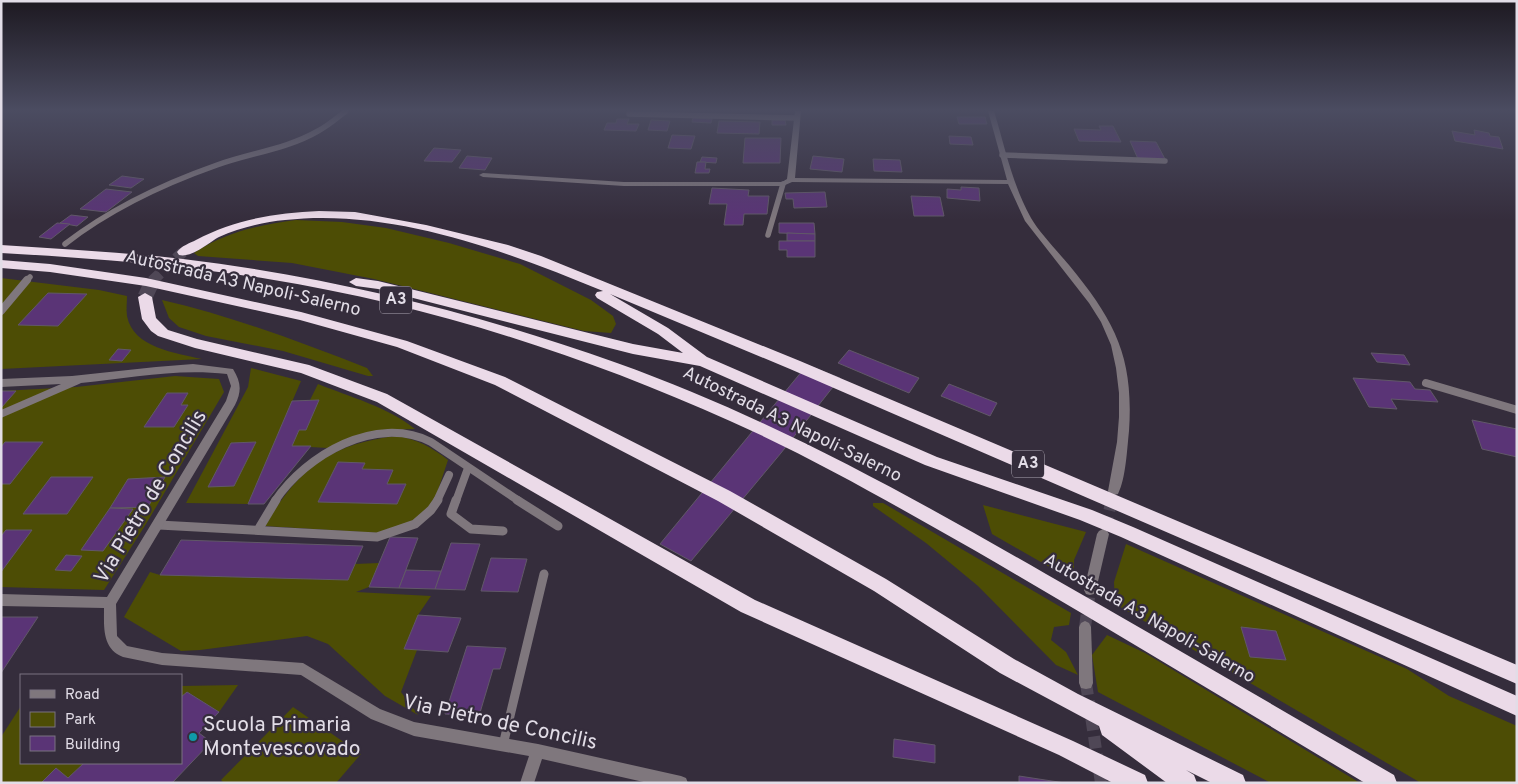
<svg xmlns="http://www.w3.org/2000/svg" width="1518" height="784" viewBox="0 0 1518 784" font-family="Overpass,sans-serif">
<rect width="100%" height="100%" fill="#352d3c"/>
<g fill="#4d4d05">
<path d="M296,220L342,222L386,228L449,243L520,264L591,300L613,316L616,324L611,333L584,331L374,279L292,263L198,256L194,253C226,232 259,225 296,220Z"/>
<path d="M1,278L99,290L127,296C127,302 126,309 127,316C133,348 176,353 202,359L1,369Z"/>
<path d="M162,300C232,316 300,342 367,368L373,376H368L283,351L206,336L179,327L169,318Z"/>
<path d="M251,368L301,381L248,504L186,503L248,387Z"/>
<path d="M175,376L219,379L224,392L146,524L104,590L1,587V391L76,387Z"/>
<path d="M318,384C350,397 388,407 415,429L382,430L366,433L328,448L292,446L299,430H306L319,400H310Z"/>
<path d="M396,436C417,439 431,447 448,460L437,493L428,510L412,521L378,533L265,526C297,470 329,444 396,436Z"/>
<path d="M873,503H883L1071,613L1069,625L1054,627L1051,640L1066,652L1078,675L1056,665L978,586L926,543L873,506Z"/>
<path d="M983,505L1086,532L1074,560V581L992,534Z"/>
<path d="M1126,544L1407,669L1449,696L1517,726V783H1421L1115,604L1114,582Z"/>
<path d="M379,563L369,587L356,592L431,596L418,615L404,649L417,650L401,692L418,715L385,696L328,644L307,636L200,650L181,651L124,617L150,572L160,575L348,580L355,564Z"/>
<path d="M1107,635L1145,653L1360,783H1271L1098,692L1092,655Z"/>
<path d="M238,685L219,712L188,692L181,697V686Z"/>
<path d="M21,706V763H84L68,778L56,769L41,783H1V737Z"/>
<path d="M293,707L361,754L336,783H224L221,780Z"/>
</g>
<g fill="#5a3476" stroke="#615868">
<path d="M957,117H985L987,124H959Z"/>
<path d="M693,118L712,119L711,123L692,122Z"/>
<path d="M617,119H629L627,124H639L636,131L604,130L607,123H616Z"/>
<path d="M651,120L670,121L667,131L648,130Z"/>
<path d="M772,120H785L786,125H772Z"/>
<path d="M719,121L760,122L759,134L717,133Z"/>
<path d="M1099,126H1113L1121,142L1079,141L1074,129L1101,130Z"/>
<path d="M1474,130L1489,133L1490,136L1499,137L1503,149L1455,141L1452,131L1475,135Z"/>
<path d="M672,135L695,136L691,149L668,148Z"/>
<path d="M949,136L971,137L973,145L950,144Z"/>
<path d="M745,138H781L780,163H743Z"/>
<path d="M1130,141L1156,142L1165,159H1138Z"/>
<path d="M434,148L461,150L452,162L424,161Z"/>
<path d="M467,156L492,158L485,170L459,168Z"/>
<path d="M813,156L844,159L842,172L810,169Z"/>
<path d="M702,157L717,158L716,163L700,162Z"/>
<path d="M873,159L900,160L902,172L874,171Z"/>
<path d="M697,162H706L705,169H710L709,173H695Z"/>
<path d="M122,176L144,179L131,188L109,185Z"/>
<path d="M961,187L979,188L980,201L947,198V189L961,190Z"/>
<path d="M712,188L749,190L748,196H769L767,214H744L743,225H724L727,204H709Z"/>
<path d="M106,189L132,192L106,212L80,209Z"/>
<path d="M825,192L827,207L794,208L793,199H786L785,193Z"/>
<path d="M911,196L940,197L944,216H914Z"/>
<path d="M71,215L88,217L77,226L60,223Z"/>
<path d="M57,223L70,224L51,239L39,237Z"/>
<path d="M779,223H814L815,234L779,233Z"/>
<path d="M787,233L815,234V241H787Z"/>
<path d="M779,241H815V257H787V250H779Z"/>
<path d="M48,293L87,294L58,326L18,325Z"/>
<path d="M118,349L131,350L122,361L109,360Z"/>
<path d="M849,350L919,378L909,393L838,363Z"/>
<path d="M1371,353L1404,355L1410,365L1377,362Z"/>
<path d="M807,365L840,378L781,453L691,561L660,544Z"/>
<path d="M1353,378L1410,382L1415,389L1430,390L1438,402L1391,399L1397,409L1369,407Z"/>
<path d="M949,384L997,403L990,416L941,396Z"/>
<path d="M1,391H16L1,408Z"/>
<path d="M167,393H188L181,405H188L174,427H144Z"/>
<path d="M319,400L306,430H299L292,446H311L264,504H248L292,401Z"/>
<path d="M1472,420L1517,429V457L1482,449Z"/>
<path d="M5,442H43L10,484H1V447Z"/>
<path d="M256,442L234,486L208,487L231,443Z"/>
<path d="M338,462L365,463L362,469L393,470L387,484H406L397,504L318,502Z"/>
<path d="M51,477H93L67,514H23Z"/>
<path d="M165,477L148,507L110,508L128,479Z"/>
<path d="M110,508L133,509L103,551L81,550Z"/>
<path d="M6,530H32L1,572V536Z"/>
<path d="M390,537L418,538L399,588L369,587Z"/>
<path d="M181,540L363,546L348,580L160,575Z"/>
<path d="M451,543L480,544L465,590L435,589Z"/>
<path d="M66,555L82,556L71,571L55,570Z"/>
<path d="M491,558L527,559L518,592L481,591Z"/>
<path d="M406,570L441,571L435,589L399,588Z"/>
<path d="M418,615L461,618L448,652L404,649Z"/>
<path d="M1,617H38L1,673Z"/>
<path d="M1241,627L1276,631L1286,660L1250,657Z"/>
<path d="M467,646L506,648L500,669H493L479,716L445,714Z"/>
<path d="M187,692L219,712L199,733L211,742L172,783H41L56,768L68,778L84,763H181V697Z"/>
<path d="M894,739L935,745V763L893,757Z"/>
<path d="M1019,776L1065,783H1019Z"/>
</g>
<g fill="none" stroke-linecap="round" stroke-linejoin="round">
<path stroke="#4f4756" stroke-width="10" stroke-dasharray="10 5" stroke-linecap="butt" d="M1112,501L1113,496"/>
<g stroke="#4f4756" stroke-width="12" stroke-dasharray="12 6" stroke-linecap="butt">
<path d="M1105,528L1112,500"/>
<path d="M1085,627L1090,590"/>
<path d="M1086,683L1101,783"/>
</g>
<path stroke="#4f4756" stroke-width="11" stroke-dasharray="11 5.5" stroke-linecap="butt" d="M152,281L183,252"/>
<path stroke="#4f4756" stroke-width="15" stroke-dasharray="15 8" stroke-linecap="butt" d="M145,297L153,280"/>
<g stroke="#7f777d" stroke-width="5.5">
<path d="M629,114L796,118"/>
<path d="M1002,155L1165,161"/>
<path d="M768,235L783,184"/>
<path d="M65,244C110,209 163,184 217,165C250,153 287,149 318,131C328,126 337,118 346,111"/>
<path d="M26,281L30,277"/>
</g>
<g stroke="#7f777d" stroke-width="8">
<path d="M1,311L27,280"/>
<path d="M1426,383L1517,410"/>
<path d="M275,501C306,455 376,414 431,442L519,501"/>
<path d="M437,501L449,475"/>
<path d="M456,501L468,468"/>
</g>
<g stroke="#7f777d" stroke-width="9">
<path d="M456,500L451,514L471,529L503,531"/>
<path d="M517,500L558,526"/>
<path d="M159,525L377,537L415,524L431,510L438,500"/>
<path d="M258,530L276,500"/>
<path d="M503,745L544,574"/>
</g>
<g fill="#7f777d" fill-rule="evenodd">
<path d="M795,111H801L795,178L1007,180L988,111H994C1005,147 1012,184 1031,218C1039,232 1058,252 1069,265C1115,321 1134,357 1129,431C1127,449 1126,478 1118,494L1114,495L1110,494L1108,491L1117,442L1119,417V393L1116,368L1111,345L1101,322L1089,303L1025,221L1008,184L792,182L783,186H624L483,177L479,175L483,173L624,182H782L787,179Z"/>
<path d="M193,364L233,369C241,382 242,391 235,405L116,604L117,636L127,646L162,653L303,663L380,709L414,722L538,744L681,776L686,778L688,783H648L542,759L534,783H520L529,756L414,736L371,719L301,675L162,665L123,657C102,649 104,627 104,608L1,606V594L107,597L226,401L231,386L227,374C178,368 129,378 81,383L79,384L1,418V410L61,384L1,387V379L72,376L156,367Z"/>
<path d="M1103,529L1107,531L1109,534L1096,590L1094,594L1090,595L1086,594L1084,590L1097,534L1099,531Z"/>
<path d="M1085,621L1089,623L1091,627L1093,683L1091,688L1086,689L1081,688L1079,683V627L1081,623Z"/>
</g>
<g fill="#ebdae8" fill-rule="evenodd">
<path d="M319,211L355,212L426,225L508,245L541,256L800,361L1517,665V684L790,369L610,294L668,328L707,357L937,457L1092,510L1133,527L1517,696V716L1121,537L1080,520L925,465L700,366L633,354L378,289L356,286L349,282L356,278L378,281L633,344L683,353L658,334L597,298L595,295L597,292L603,291C506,251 392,208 285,220C263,222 239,228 219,237C208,243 192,258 179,255L177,252C181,246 190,243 196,240C235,219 276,213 319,211Z"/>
<path d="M1,245C62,249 122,252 183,259C331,277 477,313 617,363C768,417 907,494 1046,574C1162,640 1278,708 1394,775L1397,783H1365C1235,705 1105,626 974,550C894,505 814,458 730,421C583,355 428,305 268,279C180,265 91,258 1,253Z"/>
<path d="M1,260L50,264L146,278L301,312L407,341L505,377L730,491L886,579L1014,659L1078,694L1243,775L1246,783H1212L1186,770L1194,775L1197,783H1167L1102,735L1099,726L1000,673L874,591L718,501L495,385L397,347L300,320L146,286L50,272L1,268Z"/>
<path d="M145,293L152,297L156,318L168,330L197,339L309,365L387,394L755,600L1073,741L1145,775L1148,783H1113L1059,755L741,612L377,402L301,373L195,348L158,336L151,331L142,319L138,297Z"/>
</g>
</g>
<linearGradient id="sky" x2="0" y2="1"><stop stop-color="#1d1921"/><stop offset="0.5" stop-color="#4b4c61"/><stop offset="1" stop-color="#4b4c61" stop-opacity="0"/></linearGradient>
<rect width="1518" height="220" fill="url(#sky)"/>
<circle fill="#0f9aa8" stroke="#352d3c" stroke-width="2" cx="193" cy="737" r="5"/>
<g text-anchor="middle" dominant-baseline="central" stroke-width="4.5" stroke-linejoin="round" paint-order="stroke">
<g fill="#352d3c" stroke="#aea8b4" stroke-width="1">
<rect x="380" y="286.5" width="32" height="27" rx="4"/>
<rect x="1012" y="450.5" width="32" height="27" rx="4"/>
</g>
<g font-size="16" font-weight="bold" fill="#e2dde7">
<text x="396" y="300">A3</text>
<text x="1028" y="464">A3</text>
</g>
<g font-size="18" fill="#e2dde7" stroke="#352d3c">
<text transform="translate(243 284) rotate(13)">Autostrada A3 Napoli-Salerno</text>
<text transform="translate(792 425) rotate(26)">Autostrada A3 Napoli-Salerno</text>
<text transform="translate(1149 619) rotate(30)">Autostrada A3 Napoli-Salerno</text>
</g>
<g font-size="21" fill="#e2dde7" stroke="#352d3c">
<text transform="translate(151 497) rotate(-59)">Via Pietro de Concilis</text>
<text transform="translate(500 723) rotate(12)">Via Pietro de Concilis</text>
</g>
<g font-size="21" fill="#e2dde7" stroke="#352d3c" text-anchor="start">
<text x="203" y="725">Scuola Primaria<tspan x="203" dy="24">Montevescovado</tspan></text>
</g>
</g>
<rect width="1518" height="784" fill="none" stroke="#e2dde7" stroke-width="5"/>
<rect x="20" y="674" width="162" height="90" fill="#352d3c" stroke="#7a7380"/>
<rect x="30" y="690" width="25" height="8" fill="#7f777d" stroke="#7a7380"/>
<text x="65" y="699" font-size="15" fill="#e2dde7">Road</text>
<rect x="30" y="712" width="25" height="15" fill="#4d4d05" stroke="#7a7380"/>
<text x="65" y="724" font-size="15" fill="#e2dde7">Park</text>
<rect x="30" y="736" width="25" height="15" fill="#5a3476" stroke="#7a7380"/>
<text x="65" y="749" font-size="15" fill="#e2dde7">Building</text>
</svg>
